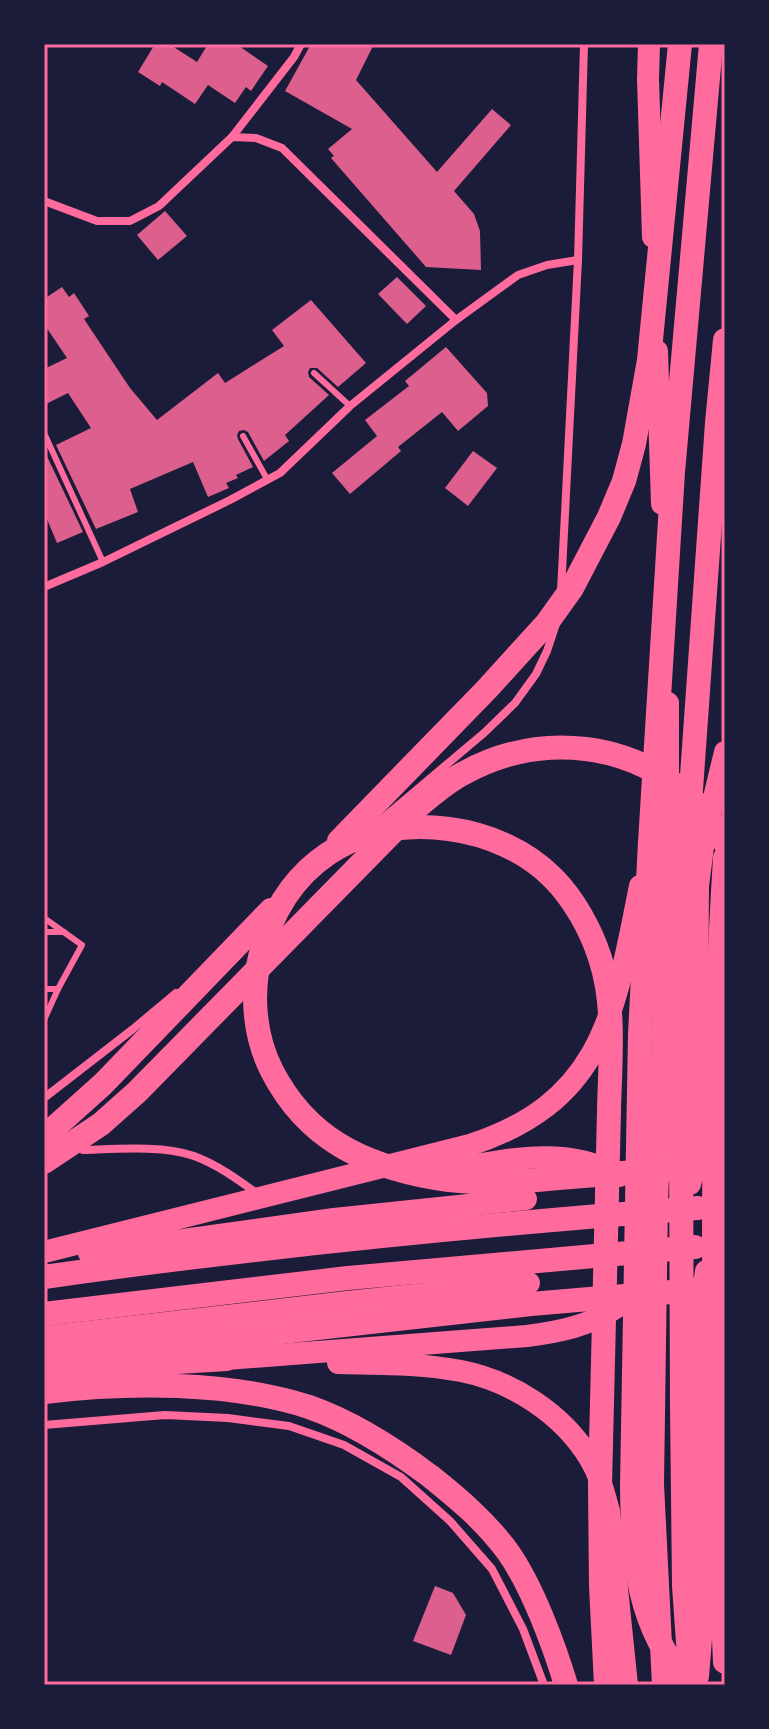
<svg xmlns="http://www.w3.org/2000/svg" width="769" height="1729" viewBox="0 0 769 1729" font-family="Mulish,sans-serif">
<rect width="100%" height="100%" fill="#1b1b3a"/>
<g fill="#dd5f8e">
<path d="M155,44H169L197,62L208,44H236L268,66L251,91L246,87L235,103L208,85L195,104L162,82L160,86L138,72Z"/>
<path d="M311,44H374L356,80L437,172L492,109L511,125L454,191L474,214L480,231L481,270L426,267L331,158L334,156L328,149L352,129L285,91Z"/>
<path d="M165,211L187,236L158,260L137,235Z"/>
<path d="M397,277L426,306L407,324L378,294Z"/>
<path d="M62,287L69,297L74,293L89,316L84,319L130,388L157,420L218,373L225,383L284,346L272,330L311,300L366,363L338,387L317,368H310L308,372L309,377L329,395L285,435L289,441L264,461L248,432L244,430L239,431L237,435L238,439L253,467L236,475L238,478L226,483L229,488L208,497L193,462L130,489L138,512L96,529L56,445L91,428L68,393L44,405V369L67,358L44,324V299Z"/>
<path d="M446,347L487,393L488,406L458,431L442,412L398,447L401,451L350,494L332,473L377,436L365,420L409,386L405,381Z"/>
<path d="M44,450L83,532L57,543L44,512Z"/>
<path d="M473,451L497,468L468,506L445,488Z"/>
<path d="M435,1586L453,1593L466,1615L451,1655L413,1641Z"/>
</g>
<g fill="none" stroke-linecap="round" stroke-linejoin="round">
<g stroke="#ff6b9d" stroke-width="6">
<path d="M314,373L350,406"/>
<path d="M44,433L103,562"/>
<path d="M243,436L267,479"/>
<path d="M44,918L82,945L58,989L44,1020"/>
<path d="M44,932H64"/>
<path d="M44,989H58"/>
</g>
<g stroke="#ff6b9d" stroke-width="8">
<path d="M232,137L294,57L301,44"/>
<path d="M44,201L97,221H130L159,206L232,137L256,138L282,148L456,320"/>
<path d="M44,587L103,562L230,500L280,473L350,406L456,320L518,275L547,265L578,260"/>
<path d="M561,591L578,260L584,44"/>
<path d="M376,824L484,733L515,703L536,674L547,651L556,624"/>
<path d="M44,1098L133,1029L176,993"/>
<path d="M75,1147L83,1150C115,1149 164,1145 194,1156C218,1165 237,1179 258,1194"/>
<path d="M44,1425L165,1415L228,1418L289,1426L344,1445L401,1477L450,1521L492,1569L523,1629L544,1685"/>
</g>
<g stroke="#ff6b9d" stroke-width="22">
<path d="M649,44L648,79L653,237"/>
<path d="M657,351L662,504"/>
<path d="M430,1173C490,1164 564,1141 619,1176"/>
<path d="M690,1184L693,1173L696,1136L698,886L704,839L725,752"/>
<path d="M44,1252L470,1145C605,1101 615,1010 640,886"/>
<path d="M89,1253L334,1219L526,1199"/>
<path d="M44,1337L347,1302L529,1283"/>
<path d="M213,1360L527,1336C558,1332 590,1326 617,1307"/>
<path d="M338,1363C379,1364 420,1363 461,1371C512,1381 563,1414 590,1459C600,1475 604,1493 609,1511L627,1685"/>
<path d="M44,1371L227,1360"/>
<path d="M698,1676L704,1602L700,1310L706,1271"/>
<path d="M663,1685L653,1484L657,1203L668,885V703"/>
</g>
<g stroke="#ff6b9d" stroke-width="24">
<path d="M339,841L487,689L547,623L572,588L609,517L624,481L634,444L649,360L680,44"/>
<path d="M725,858C708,1125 713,1396 725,1662"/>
<path d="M44,1137L103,1084L271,910"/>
<path d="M44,1162L101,1124L137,1092L415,809C431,796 446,782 464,773C541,731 634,741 696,803C708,814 717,829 725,843"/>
<path d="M44,1277C261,1246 479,1225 698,1208"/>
<path d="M44,1314L348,1278L695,1247"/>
<path d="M44,1359L531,1304L695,1290"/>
<path d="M44,1392C126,1382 229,1381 309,1407C352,1422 394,1449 430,1476C459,1499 486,1522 508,1552C532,1586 554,1645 566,1685"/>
<path d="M606,1685L601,1586L600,1486L609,1111C610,1061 616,1006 600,958C591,930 574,899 553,878C526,851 488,834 449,829C356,817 283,864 260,957C251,994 254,1036 272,1071C307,1139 363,1165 435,1178C479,1186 527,1181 571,1177C622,1173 674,1169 725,1165"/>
<path d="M689,1685C637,1626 633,1561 632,1486L640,1034L650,842L673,472L711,44"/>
<path d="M691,1685L684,1586L682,1406L681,1137L687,846L717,423L725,340"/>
</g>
</g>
<rect width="769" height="1729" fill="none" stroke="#1b1b3a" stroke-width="92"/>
<rect x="46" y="46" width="677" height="1637" fill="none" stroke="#ff6b9d" stroke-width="3"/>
</svg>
